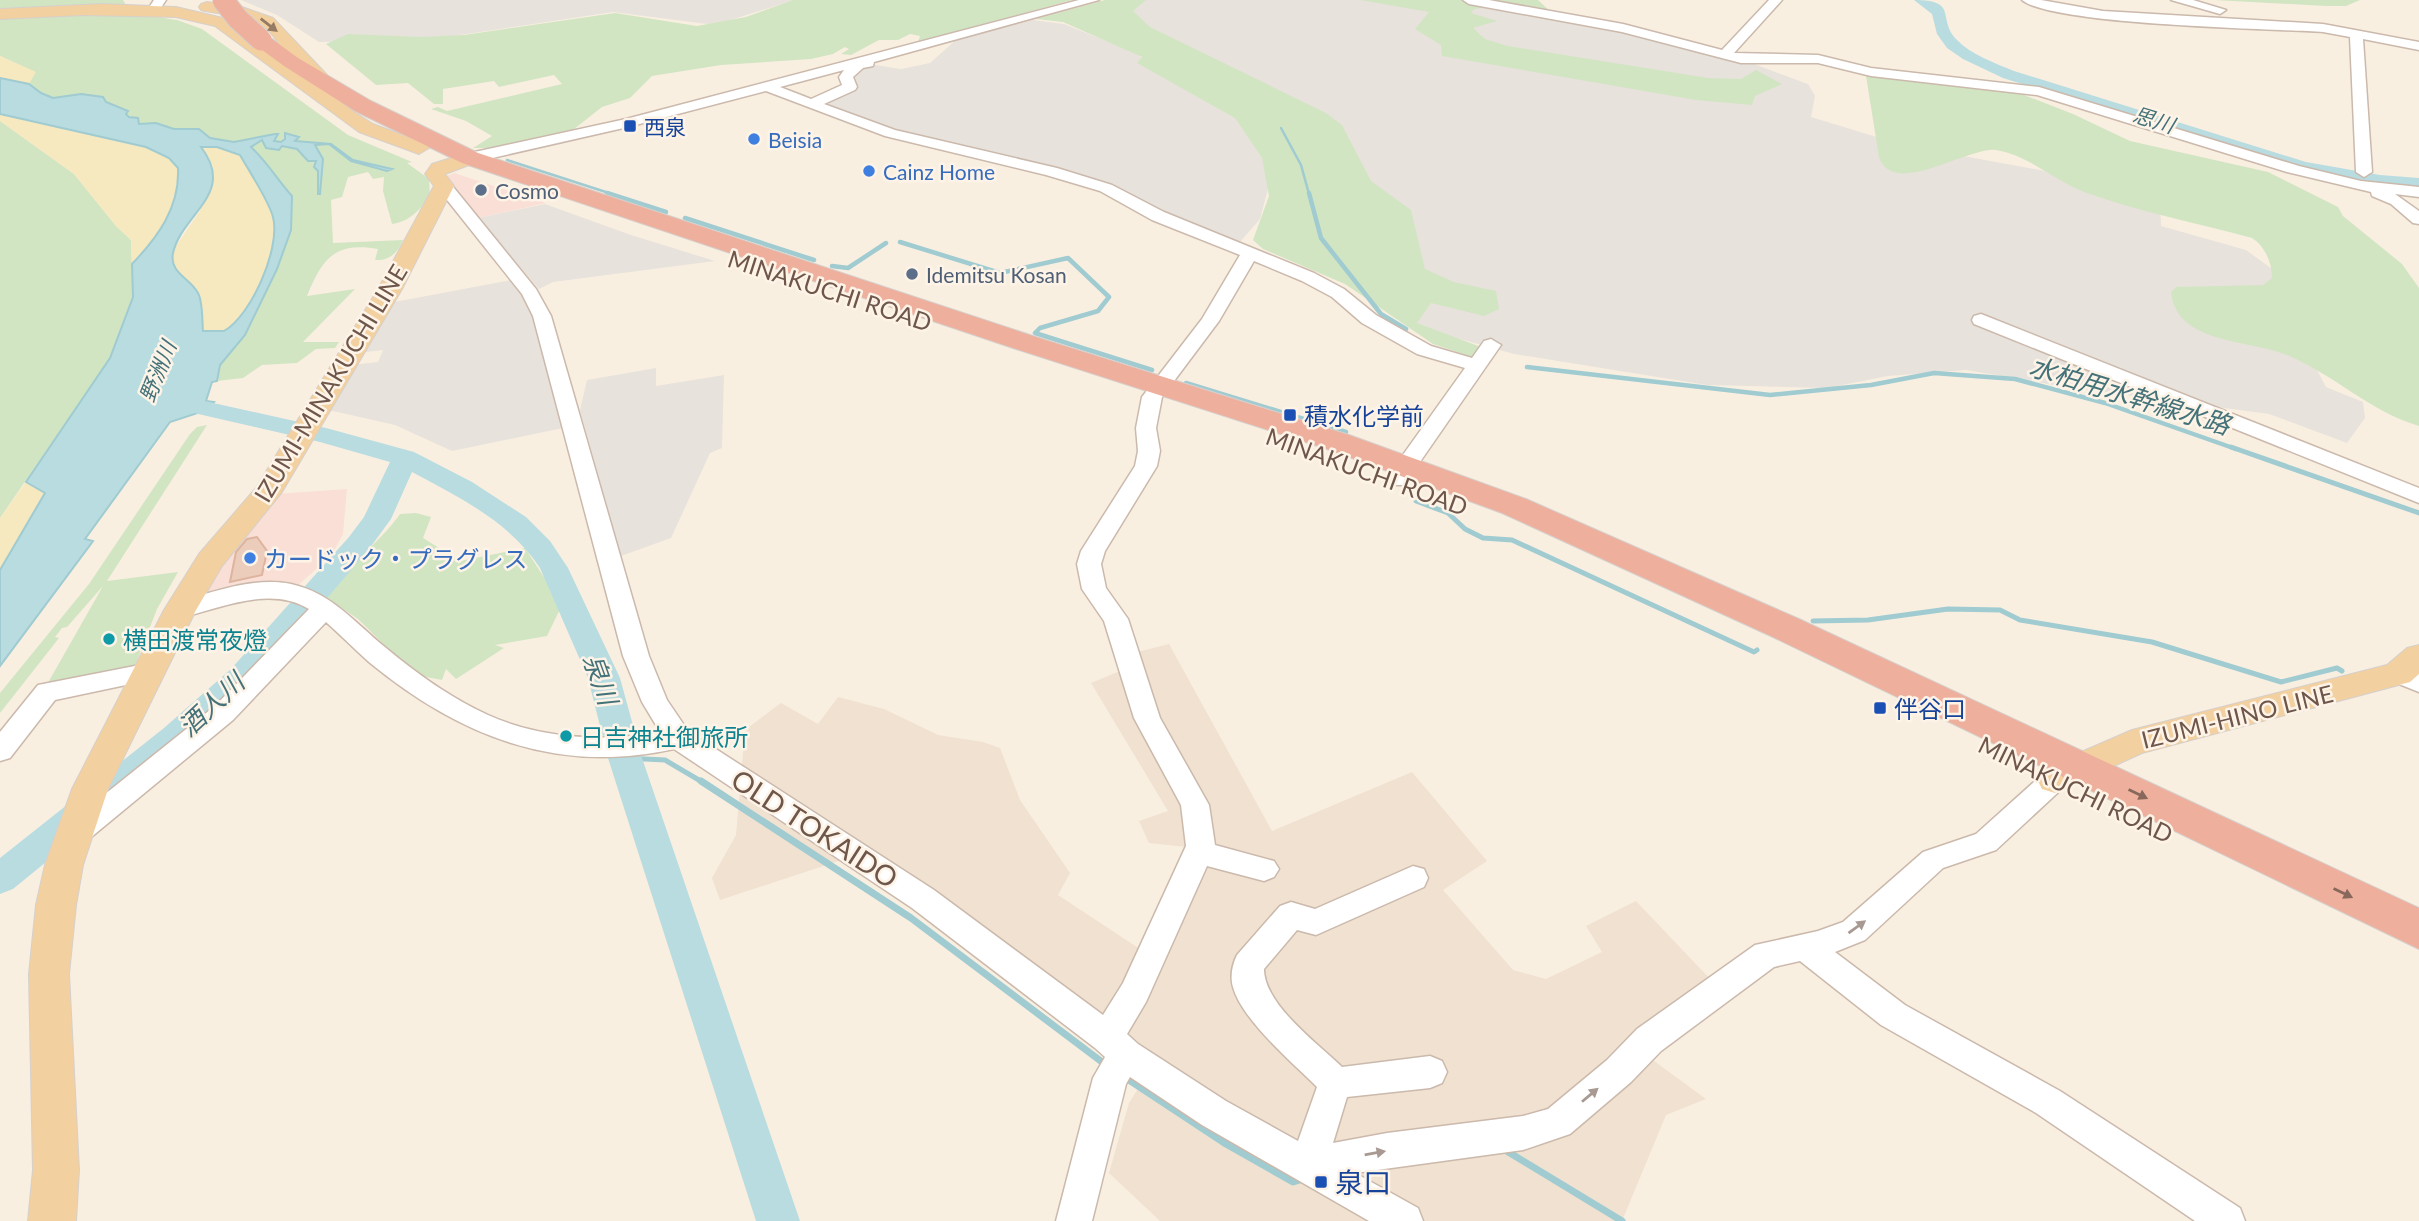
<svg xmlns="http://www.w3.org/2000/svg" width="2419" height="1221" viewBox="0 0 2419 1221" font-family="Lato,'Noto Sans JP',sans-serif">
<rect width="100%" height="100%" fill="#f9efe1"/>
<path fill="#f0e1d0" d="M1169,644L1272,831L1412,772L1487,861L1443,890L1513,970L1546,979L1602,952L1586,926L1636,901L1712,981L1631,1044L1706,1099L1666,1115L1622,1221H1160L1109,1173L1129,1103L1156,1060L869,851L720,900L712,878L736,835L745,730L781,703L818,724L838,697L884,709L938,735L983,742L1000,748L1020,800L1070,873L1058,895L1155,959L1205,849L1149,843L1139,821L1168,811L1091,683L1137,664V652Z"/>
<g fill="#f9dfd6">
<path d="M454,173L546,203L478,218L445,177Z"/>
<path d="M347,489L343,534L331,556L297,586L195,601L215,568L277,494Z"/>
</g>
<g fill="#e8e2dc">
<path d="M241,0H794L715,25L613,12L427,40L319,42L277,15Z"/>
<path d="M1144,0H1364L1482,6L1668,40L1754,64L1808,84L1815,96L1811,117L1903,145L2056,173L2159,177L2161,226L2246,250L2279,274L2295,329L2326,387L2363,402L2365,418L2347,443L2269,414L2066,387L1966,370L1888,376L1827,388L1707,385L1514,354L1413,326L1369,183L1322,112L1147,26L1131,11Z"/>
<path d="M1033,20L1064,24L1136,53L1158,72L1236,117L1272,174L1260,219L1240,242L1168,214L1109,184L895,131L824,103L852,77L855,70L869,64L901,69L930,63L957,39Z"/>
<path d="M545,204L631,235L715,261L553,282L539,289L478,218Z"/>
<path d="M511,280L529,304L563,428L452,451L395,425L324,409L351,365L378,362L383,350L357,353L389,303Z"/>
<path d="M656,368V386L724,375L722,448L710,453L671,538L621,556L580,410L587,380Z"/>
</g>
<g fill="#d1e5c2">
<path d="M0,0H123L131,13L177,20L202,29L348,135L412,162L407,163L429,179L430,196C420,210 409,222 392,224L383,191L384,177L373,179L368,172L348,177L342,197L331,200L333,243L403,240C398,252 390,261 375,260L378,249C335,241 322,259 307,296L355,289L303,342H339L335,348L316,349L297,363L262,365L243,378L217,381L220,365L245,335L292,196C277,179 267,162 250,147L260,138L234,142L210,138L199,129H174L156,123L144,126L126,113L128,111L81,94L53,98L41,93L29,84L35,72L0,56Z"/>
<path d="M793,0H1072L918,42L920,36L910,34L898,40H879L851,55L841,54L849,49L845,47L833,54L811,59L721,65L652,76L630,98L602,107L569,133L489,148H473L492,136L466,121L431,109L438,107L447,111L562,84L554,75L499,87L494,81L443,89V104H434L408,83L376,85L326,44L348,34L420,37L464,35L615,13L697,26L746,17Z"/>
<path d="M1105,0H1146L1133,11L1150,27L1326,113L1342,125L1371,181L1411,210L1425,269L1454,282L1496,291L1499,309L1484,316L1431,303L1417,323L1481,347L1495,356L1487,362L1433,344L1345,284L1263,249L1253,240L1269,196L1262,158L1235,118L1137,63L1142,57L1063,22L1036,19Z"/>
<path d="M1360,0H1538L1552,13L1490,7L1474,9L1471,13L1497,21L1473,28L1485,39L1508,46L1708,78L1741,79L1756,70L1782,84L1755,96L1752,105L1696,100L1442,56L1441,45L1415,29L1429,12Z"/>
<path d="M2214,0H2360L2346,6H2326Z"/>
<path d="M1866,76L1980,86L2024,95L2073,114L2130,141L2268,172L2338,207L2343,216L2402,264L2419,288V426C2371,412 2333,374 2287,355C2257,343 2209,343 2185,321C2177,314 2172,303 2171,292L2176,287L2263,285L2272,278C2272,263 2265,246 2252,238C2197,223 2140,212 2087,193C2056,182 2029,155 1996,150C1967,147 1893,199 1879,157Z"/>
<path d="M0,121L74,174L116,226L131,240L133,297L110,358L0,518Z"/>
<path d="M207,425L107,581L178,572L157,609L133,671L45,688L103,586L67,627L62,628L55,637L59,638L0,713V693L89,584L190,434L197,427Z"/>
<path d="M416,513L431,517L423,538L460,561L525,548L562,605L547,636L495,645L504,648L456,679L446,669L442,680L415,675L358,619L327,598C345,566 379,544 400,514Z"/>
</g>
<g fill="#f6e8bf">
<path d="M0,56L36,72L29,84L0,78Z"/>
<path d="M0,114L146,147L169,158L179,168C179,208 159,237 132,264L131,240L116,226L74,174L0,121Z"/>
<path d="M201,146L217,147L240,155C249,171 269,201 273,217C281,248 251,316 224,331H203L198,293L177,272L172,257L174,249L200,211Z"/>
<path d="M26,482L45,493L0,570V518Z"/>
</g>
<path fill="#b8dce0" stroke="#9fcbd1" stroke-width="2" fill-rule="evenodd" d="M0,78L29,84L41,93L53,98L81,94L103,97L106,102L128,111L126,114L129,117L138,118L139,124L156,123L174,129H199L210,138L234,142L275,134H278L274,141L281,142L285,139V133L299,137L295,141L331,144L353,160L392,169L387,171L351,161L329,144L315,145L323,159L320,194H318V171L314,167L316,161H308L297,149L282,146L279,150L266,148L262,140L251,147C267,162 277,179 292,196L291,230L277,269L245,335L220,365L217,381L212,382L206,401L214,402L207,410L170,422L85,539L93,541L0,666V570L45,493L26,482L110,358L133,297L132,264C158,237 180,207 178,168L169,158L146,147L0,114ZM201,147H217L240,155C249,171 269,201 273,217C281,248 251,316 224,331H203C202,320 203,302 198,293C190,278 169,273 173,253C182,213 237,194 201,147Z"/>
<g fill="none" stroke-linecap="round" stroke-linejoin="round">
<g stroke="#9fcbd1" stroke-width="2.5">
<path d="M1281,128L1301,165L1309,194"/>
<path d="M507,160L612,194"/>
</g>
<g stroke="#9fcbd1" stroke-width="4.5">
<path d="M607,193L666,212"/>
<path d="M1309,193L1321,238L1381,314L1406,329"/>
<path d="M685,218L814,260"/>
<path d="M900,242L1000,273L1068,258L1109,297L1098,311L1040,328L1035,333L1152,370"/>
<path d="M832,266L848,268L886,243"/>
<path d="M1527,367L1770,395L1871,385L1934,373L2015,379L2105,403L2236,449"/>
<path d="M1186,383L1346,432"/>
</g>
<g stroke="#9fcbd1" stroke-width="5">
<path d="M2231,447L2419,513"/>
<path d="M1416,501L1448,513L1465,529L1483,538L1512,540L1754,652L1757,650"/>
<path d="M1813,621L1868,620L1948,609L2000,610L2020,620L2152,642L2281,682L2337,668L2342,671"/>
<path d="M625,758L665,760L704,783"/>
</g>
<g stroke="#9fcbd1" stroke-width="7">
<path d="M701,781L911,918L1106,1065"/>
<path d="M1123,1076L1226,1144L1293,1182L1303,1179"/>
<path d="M1505,1150L1622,1221"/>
</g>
<g fill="#b8dce0" fill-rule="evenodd">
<path d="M1914,0C1959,0 1937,18 1956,39C1971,55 1995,63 2014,71L2306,162L2380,175L2419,178V190L2342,181L2297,171L2003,78L1963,59L1947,48L1937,34L1932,14Z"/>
<path d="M168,393L326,428L414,452L472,482L526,517L550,541L568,568L620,678L642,758L800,1221H756L608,758L588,678L540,568C510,522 459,497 412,472L391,519L369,549L253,685L188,746L13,889L0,894V858L164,728L231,669L349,537L364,517L390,462L320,442L159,405L156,400L159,395Z"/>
</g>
</g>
<path fill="#eccdbc" stroke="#ddb49e" stroke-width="2" d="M257,537L267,551L262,575L230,582L236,552L247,539Z"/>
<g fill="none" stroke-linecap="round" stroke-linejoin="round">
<g stroke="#cbb9ac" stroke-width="3">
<g id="minor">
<path d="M154,0H166L160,9L156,10L150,6Z"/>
<path d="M1079,0H1099L874,62L873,66L863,68L853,77L857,87L855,90L824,104L895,130L1057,168L1112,185L1164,212L1314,273L1344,289L1376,315L1431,346L1472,358L1484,341L1491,339L1501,345L1404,485H1388L1385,480L1465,368L1417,354L1362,323L1332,297L1302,281L1254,261L1219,321L1162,397L1156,428L1160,451L1157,466L1105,551L1101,564L1106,588L1128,619L1160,718L1209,805L1215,845L1274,861L1279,869L1274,877L1264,881L1207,866L1146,1002L1127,1034L1138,1044L1226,1101L1298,1141L1317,1087C1293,1063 1242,1020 1233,987C1230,977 1232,965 1237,955L1280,906L1291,902L1315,909L1413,866L1424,869L1428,878L1424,887L1316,935L1297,930L1264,969C1264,1004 1317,1043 1342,1067L1430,1056L1442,1061L1447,1072L1442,1083L1430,1088L1347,1097L1333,1143L1387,1133L1523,1116L1548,1109L1607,1060L1637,1029L1755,945L1818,931L1843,922L1923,852L1976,834L2045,772L2055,768L2065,772L2069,779L2065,786L1996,850L1943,868L1865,940L1835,952L1905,1005L2060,1091L2240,1208L2245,1221H2195L2036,1113L1881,1025L1800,961L1774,967L1661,1051L1631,1082L1570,1134L1523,1150L1355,1173L1418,1208L1423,1221H1369L1202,1125L1130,1077L1126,1084L1092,1221H1056L1093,1078L1105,1057L1095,1048L912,908L674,749C557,775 459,736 369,662C354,649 341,635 326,622L233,720L84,843L74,846L64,843L60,835L64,827L215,706L309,609C270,585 221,608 180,618L171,616L168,610L171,604C208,594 252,576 291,584C332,593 355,623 386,648C416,673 452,699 488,715C538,738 607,743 660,732L642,702L623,656L533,316L522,294L436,186L444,181L450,183L536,289L551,316L649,656L667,700L688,731L934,890L1103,1015L1123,983L1186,846L1181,805L1134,718L1104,621L1082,589L1077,564L1081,551L1135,466L1138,451L1136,428L1142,397L1202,319L1240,255L1152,220L1100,191L1046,175L885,136L766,91L628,127L470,163L462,158L470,153L626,119ZM844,70L839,77L842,85L811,99L780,87Z"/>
<path d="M1463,0H1489L1623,24L1722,50L1769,0H1782L1734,53L1818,55L1871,68L2039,87L2299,166L2361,181L2419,187V197L2395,194L2419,211V224L2413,223L2391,204L2372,196L2371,192L2287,172L2037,95L1871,76L1818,63H1741L1622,32L1469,4Z"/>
<path d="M2022,0H2041L2103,11L2323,24L2419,42V50L2363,39L2372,172L2364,177L2356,172L2350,37L2323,32C2272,29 2052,25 2022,0Z"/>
<path d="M2171,0H2193L2226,10L2220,14Z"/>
<path d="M1981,314L2419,488V503L1974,324L1972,320L1974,316Z"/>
<path d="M150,663L159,666L163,672L159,678L55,700L10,758L0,761V732L38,685Z"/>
<path d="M2398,665L2419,673V692L2389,680L2385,674L2389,668Z"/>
</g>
</g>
<g stroke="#d6d0cd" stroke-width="2">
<g id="major">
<path d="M207,2L242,7L273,18L327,75L324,79C300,85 283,45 269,31C249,12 225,16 201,10L199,7L201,4Z"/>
<path d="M102,4L176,7L227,19L357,114L373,124L426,144L429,148L419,154L359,132L215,26L176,17L83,15L0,19V9Z"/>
<path d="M470,152L477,154L480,158L477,162L445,174L454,186L402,289L282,492L222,566L196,610L108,789L83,865L76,905L69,974L79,1170L76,1221H28L33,1170L29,974L36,905L45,865L72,789L164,610L199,554L256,488L378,289L434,186L425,174L432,164Z"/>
<path d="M2419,645V674L2410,682L2142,753L2055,793L2042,789L2037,779L2042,769L2132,730L2387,665L2407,648Z"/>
</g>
</g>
<g stroke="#d6d0cd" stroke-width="2">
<path id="highway" d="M261,34L268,36L298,58L371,101L478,153L1036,337L1349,435L1526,499L1799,619L2419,908V949L1773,637L1502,513L1327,449L1016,349L462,163L355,111L284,66L254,44L251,40Z"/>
</g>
<use href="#minor" fill="#fff" fill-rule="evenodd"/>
<use href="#major" fill="#f2d09f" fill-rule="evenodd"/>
<use href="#highway" fill="#eeb09d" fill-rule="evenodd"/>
<g stroke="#d6d0cd" stroke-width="23" stroke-linecap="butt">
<path id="highway-bridge" d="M223,0L238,19L261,40"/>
</g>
<use href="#highway-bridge" stroke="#eeb09d" stroke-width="21"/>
</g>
<defs><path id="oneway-solid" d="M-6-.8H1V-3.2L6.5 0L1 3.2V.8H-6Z" transform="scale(1.75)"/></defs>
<use fill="#967b64" href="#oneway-solid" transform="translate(269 25) rotate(38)"/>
<g fill="#88685b">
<use href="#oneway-solid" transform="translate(2138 794) rotate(26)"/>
<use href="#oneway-solid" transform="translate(2343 893) rotate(26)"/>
</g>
<g fill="#a89a93">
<use href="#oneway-solid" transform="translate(1857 927) rotate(-36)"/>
<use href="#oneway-solid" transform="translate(1590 1095) rotate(-40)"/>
<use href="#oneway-solid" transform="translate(1375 1153) rotate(-10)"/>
</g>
<g fill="#1a4fb4" stroke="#fdf3e7" stroke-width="2.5">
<rect x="623" y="119" width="14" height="14" rx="3.5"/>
<rect x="1283" y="408" width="14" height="14" rx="3.5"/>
<rect x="1873" y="701" width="14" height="14" rx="3.5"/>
<rect x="1314" y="1175" width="14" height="14" rx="3.5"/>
</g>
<g fill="#3f7fe0" stroke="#fdf3e7" stroke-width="2.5">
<circle cx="754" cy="139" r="7"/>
<circle cx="869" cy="171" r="7"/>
<circle cx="250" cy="558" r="7"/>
</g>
<g fill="#5c6f8a" stroke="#fdf3e7" stroke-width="2.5">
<circle cx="481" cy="190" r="7"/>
<circle cx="912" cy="274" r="7"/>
</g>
<g fill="#0f9aa8" stroke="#fdf3e7" stroke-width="2.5">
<circle cx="109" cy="639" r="7"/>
<circle cx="566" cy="736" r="7"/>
</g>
<g text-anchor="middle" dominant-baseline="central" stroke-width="5" stroke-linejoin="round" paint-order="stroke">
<g font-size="21" font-style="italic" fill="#447279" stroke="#fdf3e7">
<text transform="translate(2154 119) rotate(17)">思川</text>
<text transform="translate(157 371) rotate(-68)">野洲川</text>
</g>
<g font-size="21" fill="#164399" stroke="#fdf3e7" text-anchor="start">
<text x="644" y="126">西泉</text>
</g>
<g font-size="21" fill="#366cbe" stroke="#fdf3e7" text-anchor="start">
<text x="768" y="139">Beisia</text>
<text x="883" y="171">Cainz Home</text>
</g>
<g font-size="21" fill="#4e5e75" stroke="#fdf3e7" text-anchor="start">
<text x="495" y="190">Cosmo</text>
<text x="926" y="274">Idemitsu Kosan</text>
</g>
<g font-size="24" fill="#6e564b" stroke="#fdf3e7">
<text transform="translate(830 290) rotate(18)">MINAKUCHI ROAD</text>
<text transform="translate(330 383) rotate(-59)">IZUMI-MINAKUCHI LINE</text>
<text transform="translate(1367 471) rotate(20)">MINAKUCHI ROAD</text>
<text transform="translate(2237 716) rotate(-14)">IZUMI-HINO LINE</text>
<text transform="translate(2076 789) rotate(26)">MINAKUCHI ROAD</text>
</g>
<g font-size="24" fill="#164399" stroke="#fdf3e7" text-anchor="start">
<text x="1304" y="415">積水化学前</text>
<text x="1894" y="708">伴谷口</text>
</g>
<g font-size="24" fill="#366cbe" stroke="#fdf3e7" text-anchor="start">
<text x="264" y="558">カードック・プラグレス</text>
</g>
<g font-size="24" fill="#0d838f" stroke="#fdf3e7" text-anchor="start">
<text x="123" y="639">横田渡常夜燈</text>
<text x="580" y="736">日吉神社御旅所</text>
</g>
<g font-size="26" font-style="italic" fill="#447279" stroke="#fdf3e7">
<text transform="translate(2130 395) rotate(17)">水柏用水幹線水路</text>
<text transform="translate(601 679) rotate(70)">泉川</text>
<text transform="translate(211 704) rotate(-43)">酒人川</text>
</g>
<g font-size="28" fill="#6e564b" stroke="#fdf3e7">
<text transform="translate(815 828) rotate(33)">OLD TOKAIDO</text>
</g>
<g font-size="28" fill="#164399" stroke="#fdf3e7" text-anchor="start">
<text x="1335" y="1182">泉口</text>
</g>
</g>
</svg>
